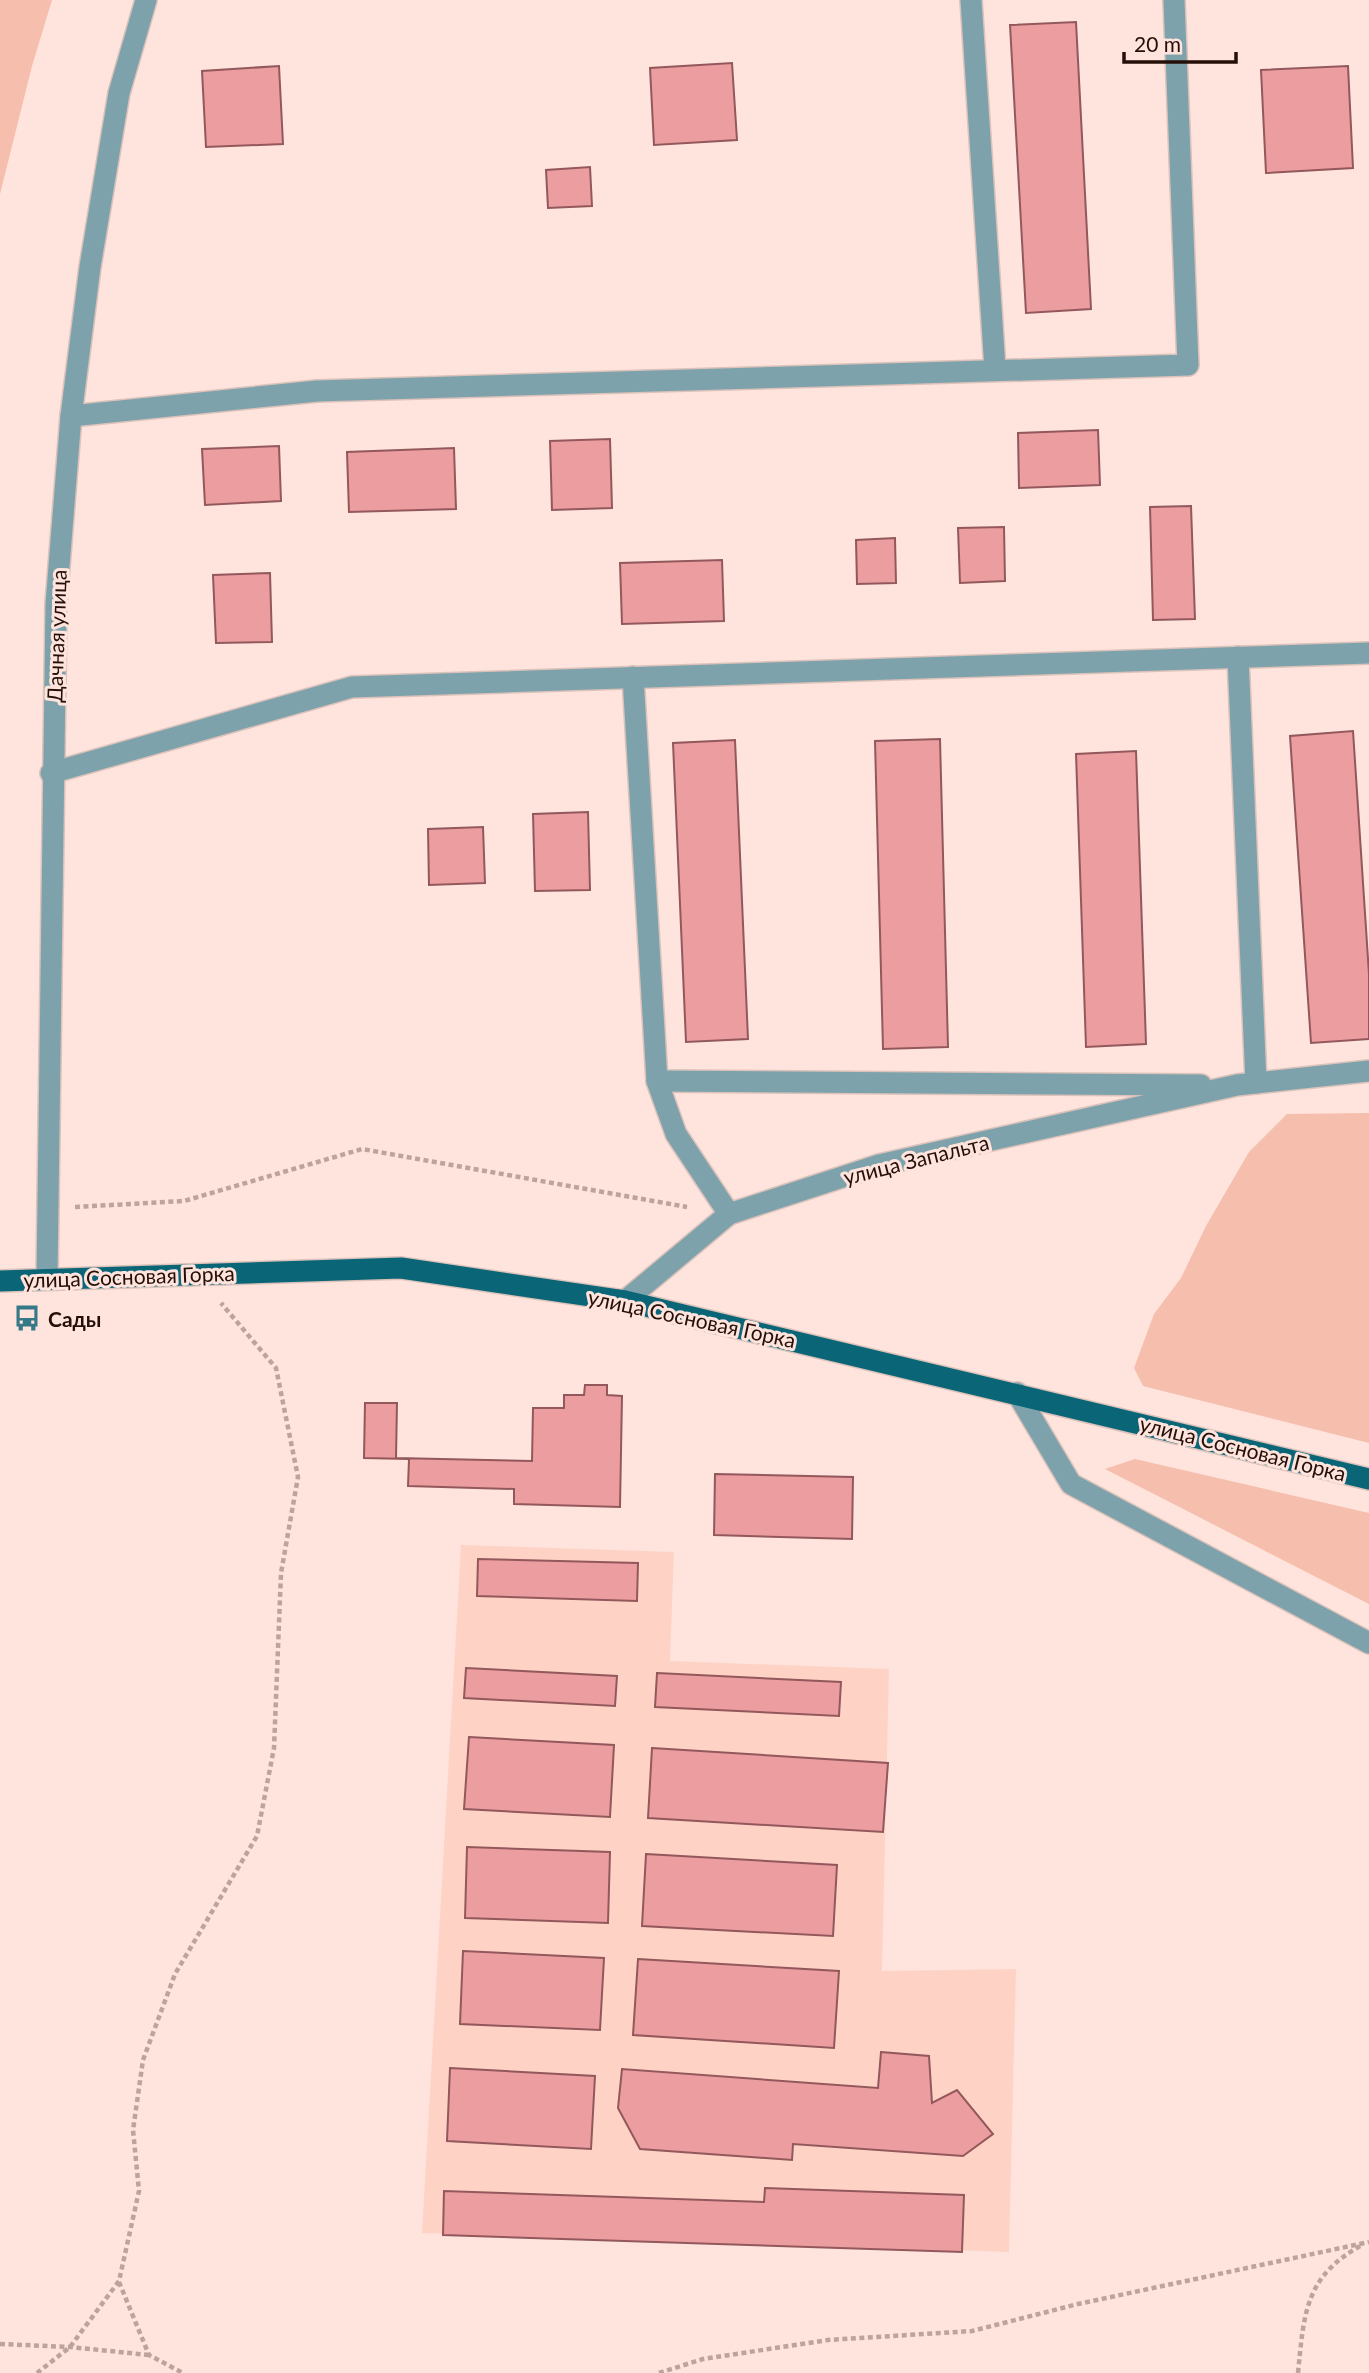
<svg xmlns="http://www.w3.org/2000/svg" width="1369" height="2373" viewBox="0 0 1369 2373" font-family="Lato,sans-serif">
<rect width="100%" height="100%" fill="#fee4dc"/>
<path fill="#fed3c6" d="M461,1545L674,1552L670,1661L889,1669L882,1971L1016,1969L1009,2252L422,2233Z"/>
<g fill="#f6bead">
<path d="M0,0H52L32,66L0,194Z"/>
<path d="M1369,1113V1443L1143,1386L1134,1368L1154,1314L1181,1278L1206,1226L1249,1152L1287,1114Z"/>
<path d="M1135,1459L1369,1513V1604L1105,1469Z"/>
</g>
<g fill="#ec9da0" stroke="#93585b" stroke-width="2">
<path d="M1076,22L1091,309L1026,313L1010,25Z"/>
<path d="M732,63L737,140L654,145L650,68Z"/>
<path d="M279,66L283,144L206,147L202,71Z"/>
<path d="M1348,66L1353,168L1266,173L1261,70Z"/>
<path d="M590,167L592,206L548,208L546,170Z"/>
<path d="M1098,430L1100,485L1019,488L1018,433Z"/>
<path d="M610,439L612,508L552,510L550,441Z"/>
<path d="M279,446L281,501L205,505L202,449Z"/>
<path d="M454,448L456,509L349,512L347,452Z"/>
<path d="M1191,506L1195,619L1153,620L1150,507Z"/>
<path d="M1004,527L1005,581L960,583L958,528Z"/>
<path d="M895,538L896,583L857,584L856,540Z"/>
<path d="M722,560L724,621L622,624L620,563Z"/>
<path d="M270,573L272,642L216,643L213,575Z"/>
<path d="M1353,731L1369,974V1039L1311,1043L1290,736Z"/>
<path d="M940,739L948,1047L883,1049L875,741Z"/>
<path d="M735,740L748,1039L686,1042L673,743Z"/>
<path d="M1136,751L1146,1044L1086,1047L1076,754Z"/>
<path d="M588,812L590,890L535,891L533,814Z"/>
<path d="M483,827L485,883L429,885L428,829Z"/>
<path d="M585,1385H607V1395L622,1396L620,1507L514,1504V1489L408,1486L409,1459L364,1458L365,1403H397L396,1458L532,1461L533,1408H564V1395H584Z"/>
<path d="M715,1474L853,1477L852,1539L714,1535Z"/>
<path d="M478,1559L638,1563L637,1601L477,1596Z"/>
<path d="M466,1668L617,1676L615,1706L464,1698Z"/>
<path d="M657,1673L841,1682L839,1716L655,1707Z"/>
<path d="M469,1737L614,1745L610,1817L464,1809Z"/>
<path d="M652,1748L888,1763L883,1832L648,1818Z"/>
<path d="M467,1847L610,1852L608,1923L465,1918Z"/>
<path d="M646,1854L837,1865L833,1936L642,1926Z"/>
<path d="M463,1951L604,1958L600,2030L460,2024Z"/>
<path d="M638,1959L839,1971L834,2048L633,2035Z"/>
<path d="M881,2052L929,2056L932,2103L957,2090L993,2134L963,2156L793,2144L792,2160L640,2149L618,2108L622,2069L878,2088Z"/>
<path d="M450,2068L595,2076L591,2149L447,2141Z"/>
<path d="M765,2188L964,2195L962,2252L443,2235L444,2191L764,2202Z"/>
</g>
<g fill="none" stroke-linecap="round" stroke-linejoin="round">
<g stroke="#dbc2ba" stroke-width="24">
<g id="minor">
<path d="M971,0L995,369"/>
<path d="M71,416L317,391L1188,365L1174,0"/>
<path d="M1238,657L1256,1083"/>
<path d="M633,677L657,1081L676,1134L729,1214"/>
<path d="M51,773L352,687L1369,653"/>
<path d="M657,1081L1201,1085"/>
<path d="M47,1279L56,604L71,416L90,267L119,93L146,0"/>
<path d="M625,1301L729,1214L879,1165L1237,1085L1369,1071"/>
<path d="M1017,1393L1071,1484L1369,1643"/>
</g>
</g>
<g stroke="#dbc2ba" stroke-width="24">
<path id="major" d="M0,1281L401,1268L625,1301L1369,1479"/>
</g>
<g stroke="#bca39b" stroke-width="4.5" stroke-dasharray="5 3.5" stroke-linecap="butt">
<path d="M75,1207L184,1201L362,1149L687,1207"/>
<path d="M119,2282L149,2355L183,2373"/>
<path d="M0,2344L70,2347L149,2355"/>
<path d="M37,2373L70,2347L119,2281L139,2191L133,2130L143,2060L175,1974L257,1836L274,1748L281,1573L298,1477L276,1368L221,1303"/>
<path d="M659,2373L703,2359L828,2340L972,2331L1078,2304L1369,2242"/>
<path d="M1298,2373C1304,2313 1305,2276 1362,2245"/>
</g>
<use href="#minor" stroke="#7da2ac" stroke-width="21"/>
<use href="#major" stroke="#0a6577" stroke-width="21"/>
</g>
<defs>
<g id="bus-bare" transform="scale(2.1)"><path d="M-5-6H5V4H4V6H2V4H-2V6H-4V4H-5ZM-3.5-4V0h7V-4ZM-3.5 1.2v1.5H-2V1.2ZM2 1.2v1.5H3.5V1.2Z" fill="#357888" stroke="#fee4dc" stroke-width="2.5" paint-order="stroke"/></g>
</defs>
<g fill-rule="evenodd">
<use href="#bus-bare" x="27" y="1318"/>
</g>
<g text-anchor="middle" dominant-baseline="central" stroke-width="6" stroke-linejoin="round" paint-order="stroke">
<g font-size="21" fill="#250f09" stroke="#fee4dc">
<text transform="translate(56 636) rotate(-88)">Дачная улица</text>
<text transform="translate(916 1159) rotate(-14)">улица Запальта</text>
<text transform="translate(129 1276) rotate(-2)">улица Сосновая Горка</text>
<text transform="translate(692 1318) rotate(12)">улица Сосновая Горка</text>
<text transform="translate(1243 1448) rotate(14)">улица Сосновая Горка</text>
</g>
<g font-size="21" font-weight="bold" fill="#250f09" stroke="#fee4dc" text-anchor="start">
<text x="48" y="1318">Сады</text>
</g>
</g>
<path d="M1124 52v10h112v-10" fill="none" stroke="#250f09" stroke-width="3.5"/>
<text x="1134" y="52" font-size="21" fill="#250f09" stroke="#fee4dc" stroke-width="5" paint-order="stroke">20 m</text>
</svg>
